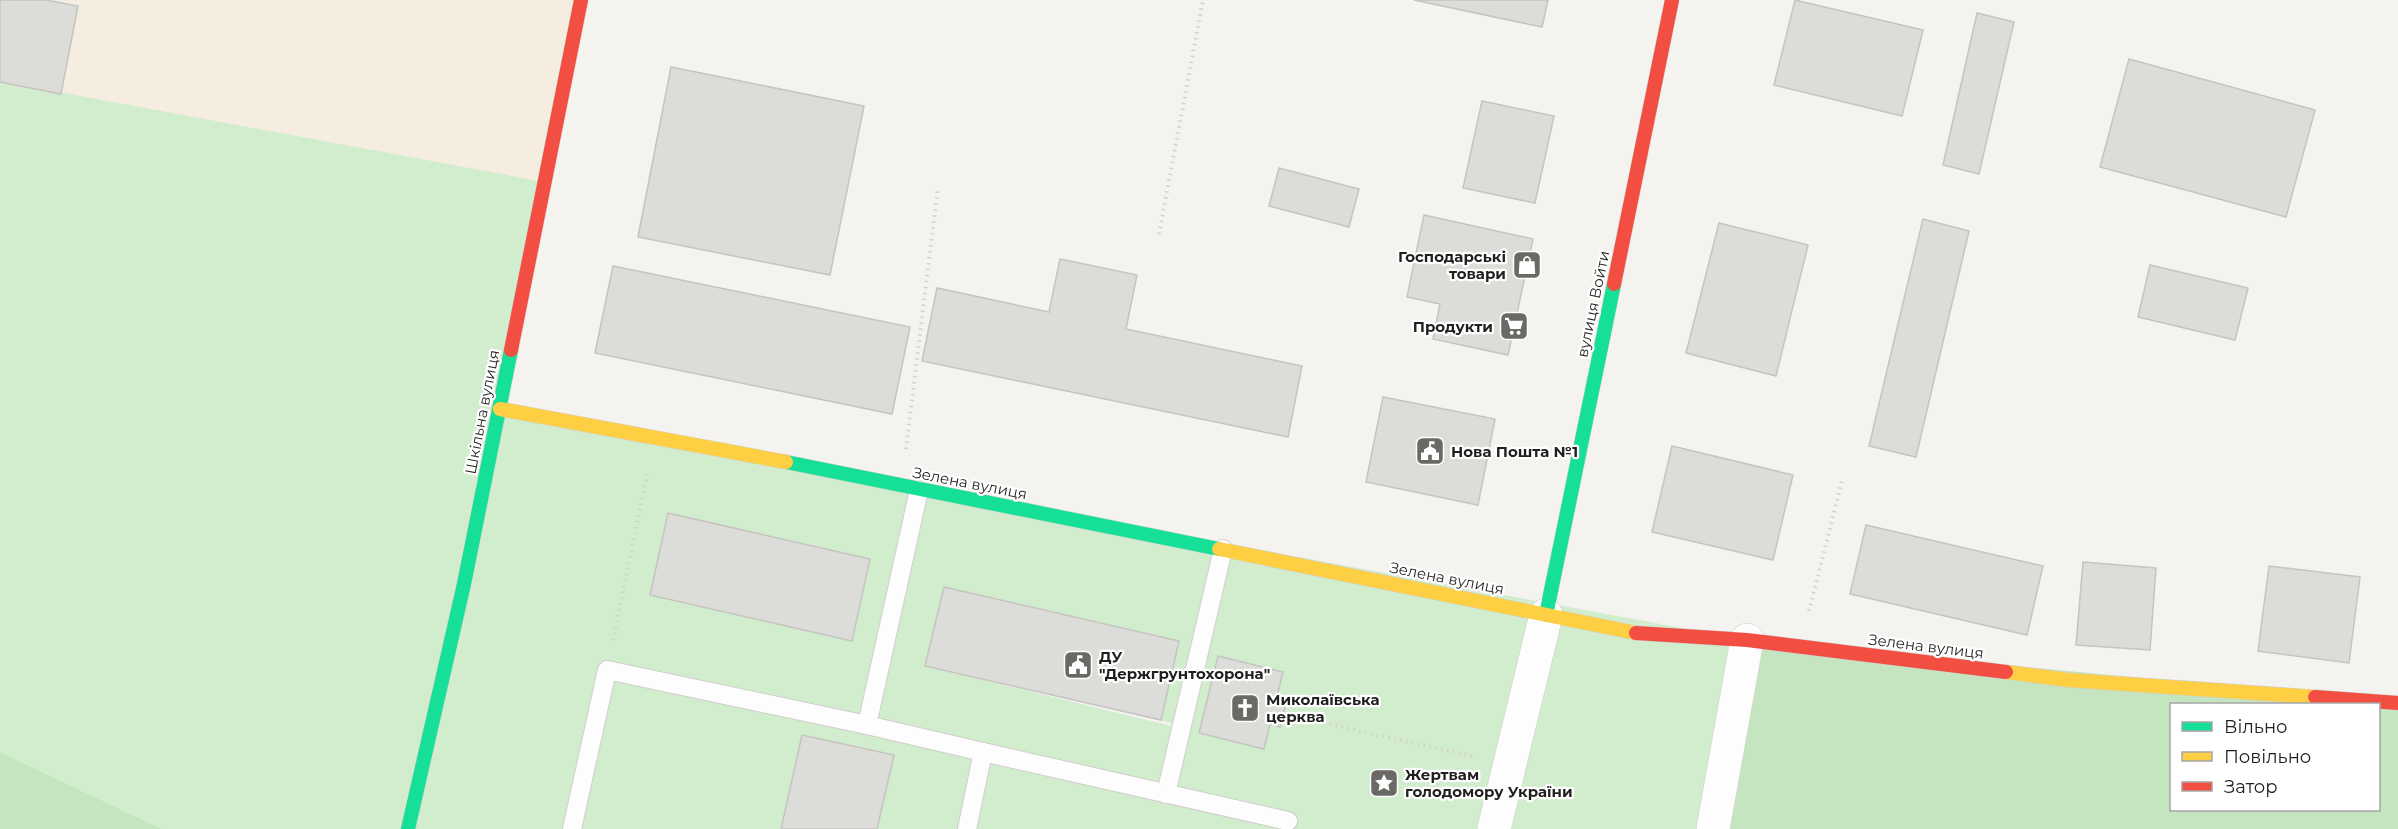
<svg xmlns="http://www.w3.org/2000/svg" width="2398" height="829" viewBox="0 0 2398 829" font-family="Montserrat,sans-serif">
<rect width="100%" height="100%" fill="#f4f3ef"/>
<path fill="#f6ede1" d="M0,0H581L545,182L61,94Z"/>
<path fill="#d2edcd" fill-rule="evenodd" d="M0,81L545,182L500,409L1747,640L1712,829H162L0,752ZM944,587L1178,641L1161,720L1188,730L926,666ZM1223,634L1218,656L1283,673L1276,700L1286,703L1280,726L1270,724L1264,749L1199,733Z"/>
<g fill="#c5e4c0" fill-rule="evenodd">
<path d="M1747,640L2398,703V829H1713ZM2172,704H2378V810H2172Z"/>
<path d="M0,752L162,829H0Z"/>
</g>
<g fill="#dcdcd9" stroke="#c5c4c1" stroke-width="1.5">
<path d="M0,0H46L78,6L61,94L0,82Z"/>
<path d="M1414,0H1548L1542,27Z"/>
<path d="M1795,0L1923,30L1902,116L1774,85Z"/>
<path d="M1977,13L2014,22L1979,174L1943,165Z"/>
<path d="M2129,59L2315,110L2286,217L2100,167Z"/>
<path d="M671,67L864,106L830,275L638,237Z"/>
<path d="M1482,101L1554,116L1535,203L1463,188Z"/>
<path d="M1279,168L1359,189L1349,227L1269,206Z"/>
<path d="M1424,215L1533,239L1508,355L1433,339L1440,304L1407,297Z"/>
<path d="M1923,219L1969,231L1916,457L1869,446Z"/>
<path d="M1719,223L1808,245L1776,376L1686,353Z"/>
<path d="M1060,259L1137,275L1126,329L1302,366L1288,437L922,361L937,288L1049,312Z"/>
<path d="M2150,265L2248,288L2235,340L2138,317Z"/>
<path d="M613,266L910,327L892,414L595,353Z"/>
<path d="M1383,397L1495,419L1478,505L1366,482Z"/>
<path d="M1672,446L1793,475L1773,560L1652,532Z"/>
<path d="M668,513L870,559L852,641L650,595Z"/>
<path d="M1866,525L2043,566L2027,635L1850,594Z"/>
<path d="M2083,562L2156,568L2150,650L2076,645Z"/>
<path d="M2269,566L2360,577L2349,663L2258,651Z"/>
<path d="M944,587L1179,641L1161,720L925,666Z"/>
<path d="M1218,656L1283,672L1276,700L1286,703L1280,727L1270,724L1264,749L1199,733Z"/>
<path d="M802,735L894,755L877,829H781Z"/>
</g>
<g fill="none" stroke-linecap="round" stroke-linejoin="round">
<g stroke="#d0cfcc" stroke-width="20">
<g id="lane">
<path d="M867,725L919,490"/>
<path d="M1166,794L1223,549"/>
<path d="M572,829L607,670L867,725L983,752"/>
<path d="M967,829L983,752L1288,821"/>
</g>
</g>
<g stroke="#d0cfcc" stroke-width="34">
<g id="street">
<path d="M1494,829L1546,615"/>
<path d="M1713,829L1747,640"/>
</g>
</g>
<g stroke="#d0cfcc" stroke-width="15">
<g id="fast">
<path d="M786,462L1219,549"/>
<path d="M1546,615L1614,284"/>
<path d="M408,829L464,584L511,350"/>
</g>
</g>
<g stroke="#d0cfcc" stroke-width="15">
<g id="slow">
<path d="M500,409L786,462"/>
<path d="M1219,549L1636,633"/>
<path d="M2006,672L2068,680L2315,697"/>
</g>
</g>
<g stroke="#d0cfcc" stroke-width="15">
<g id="jam">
<path d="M1614,284L1672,0"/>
<path d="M511,350L581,0"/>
<path d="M1636,633L1747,640L2006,672"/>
<path d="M2315,697L2398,703"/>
</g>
</g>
<g stroke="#d2d2d1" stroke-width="4" stroke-dasharray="1.5 4.5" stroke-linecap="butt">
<path d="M1159,234L1203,0"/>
<path d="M906,449L938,187"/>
<path d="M1809,611L1842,481"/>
<path d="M613,640L647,474"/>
<path d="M1283,714L1473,756"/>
</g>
<use href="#lane" stroke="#fdfdfd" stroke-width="18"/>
<use href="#street" stroke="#fdfdfd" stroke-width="33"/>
<use href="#fast" stroke="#16e098" stroke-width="14"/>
<use href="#slow" stroke="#ffcf43" stroke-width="14"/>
<use href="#jam" stroke="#f24e42" stroke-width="14"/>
</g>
<defs>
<g id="shop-square" transform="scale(1.5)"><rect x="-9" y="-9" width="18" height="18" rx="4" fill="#6a6966" stroke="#fff"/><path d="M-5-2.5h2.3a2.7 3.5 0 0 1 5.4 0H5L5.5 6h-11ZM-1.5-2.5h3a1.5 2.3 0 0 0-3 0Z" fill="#fff"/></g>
<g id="supermarket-square" transform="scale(1.5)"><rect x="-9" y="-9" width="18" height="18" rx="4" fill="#6a6966" stroke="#fff"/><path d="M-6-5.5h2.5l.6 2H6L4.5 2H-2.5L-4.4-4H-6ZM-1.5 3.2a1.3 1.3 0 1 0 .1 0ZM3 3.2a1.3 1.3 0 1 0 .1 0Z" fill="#fff"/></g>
<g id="civic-square" transform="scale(1.5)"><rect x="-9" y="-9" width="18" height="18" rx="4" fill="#6a6966" stroke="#fff"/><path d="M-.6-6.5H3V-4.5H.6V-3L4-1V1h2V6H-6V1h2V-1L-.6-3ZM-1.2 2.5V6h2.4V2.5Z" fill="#fff"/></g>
<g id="church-square" transform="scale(1.5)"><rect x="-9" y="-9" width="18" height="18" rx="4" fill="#6a6966" stroke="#fff"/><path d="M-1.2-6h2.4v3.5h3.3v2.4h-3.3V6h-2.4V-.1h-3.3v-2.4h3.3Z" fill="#fff"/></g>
<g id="sight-square" transform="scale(1.5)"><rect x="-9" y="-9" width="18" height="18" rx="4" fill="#6a6966" stroke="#fff"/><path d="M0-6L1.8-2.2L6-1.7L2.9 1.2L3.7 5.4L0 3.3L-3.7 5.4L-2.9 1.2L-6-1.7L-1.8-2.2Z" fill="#fff"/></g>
</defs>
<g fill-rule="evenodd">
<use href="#shop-square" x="1527" y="265"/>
<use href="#supermarket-square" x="1514" y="326"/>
<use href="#civic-square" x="1430" y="451"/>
<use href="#civic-square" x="1078" y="665"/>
<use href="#church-square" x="1245" y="708"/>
<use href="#sight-square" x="1384" y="783"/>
</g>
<g text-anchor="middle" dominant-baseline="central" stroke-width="4.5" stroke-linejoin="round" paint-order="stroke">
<g font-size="15" font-weight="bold" fill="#201f1d" stroke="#fff" text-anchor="start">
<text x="1506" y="256" text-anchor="end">Господарські<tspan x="1506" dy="17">товари</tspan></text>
<text x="1493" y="326" text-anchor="end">Продукти</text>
<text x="1451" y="451">Нова Пошта №1</text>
<text x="1099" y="656">ДУ<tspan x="1099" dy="17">"Держгрунтохорона"</tspan></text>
<text x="1266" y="699">Миколаївська<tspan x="1266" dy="17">церква</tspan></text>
<text x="1405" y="774">Жертвам<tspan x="1405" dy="17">голодомору України</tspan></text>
</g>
<g font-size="15" fill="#201f1d" stroke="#fff">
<text transform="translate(1593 304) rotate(-78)">вулиця Войти</text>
<text transform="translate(482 412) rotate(-79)">Шкільна вулиця</text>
<text transform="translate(970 483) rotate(11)">Зелена вулиця</text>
<text transform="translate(1447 578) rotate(11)">Зелена вулиця</text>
<text transform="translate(1926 646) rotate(7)">Зелена вулиця</text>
</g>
</g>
<rect x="2170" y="703" width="210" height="108" fill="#ffffff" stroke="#a6a5a5" stroke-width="1.5"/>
<rect x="2182" y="722" width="30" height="9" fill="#16e098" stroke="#a6a5a5" stroke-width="1.5"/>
<text x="2224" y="733" font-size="18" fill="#201f1d">Вільно</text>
<rect x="2182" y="752" width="30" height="9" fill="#ffcf43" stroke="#a6a5a5" stroke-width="1.5"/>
<text x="2224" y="763" font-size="18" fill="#201f1d">Повільно</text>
<rect x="2182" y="782" width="30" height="9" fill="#f24e42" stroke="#a6a5a5" stroke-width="1.5"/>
<text x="2224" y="793" font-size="18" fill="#201f1d">Затор</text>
</svg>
